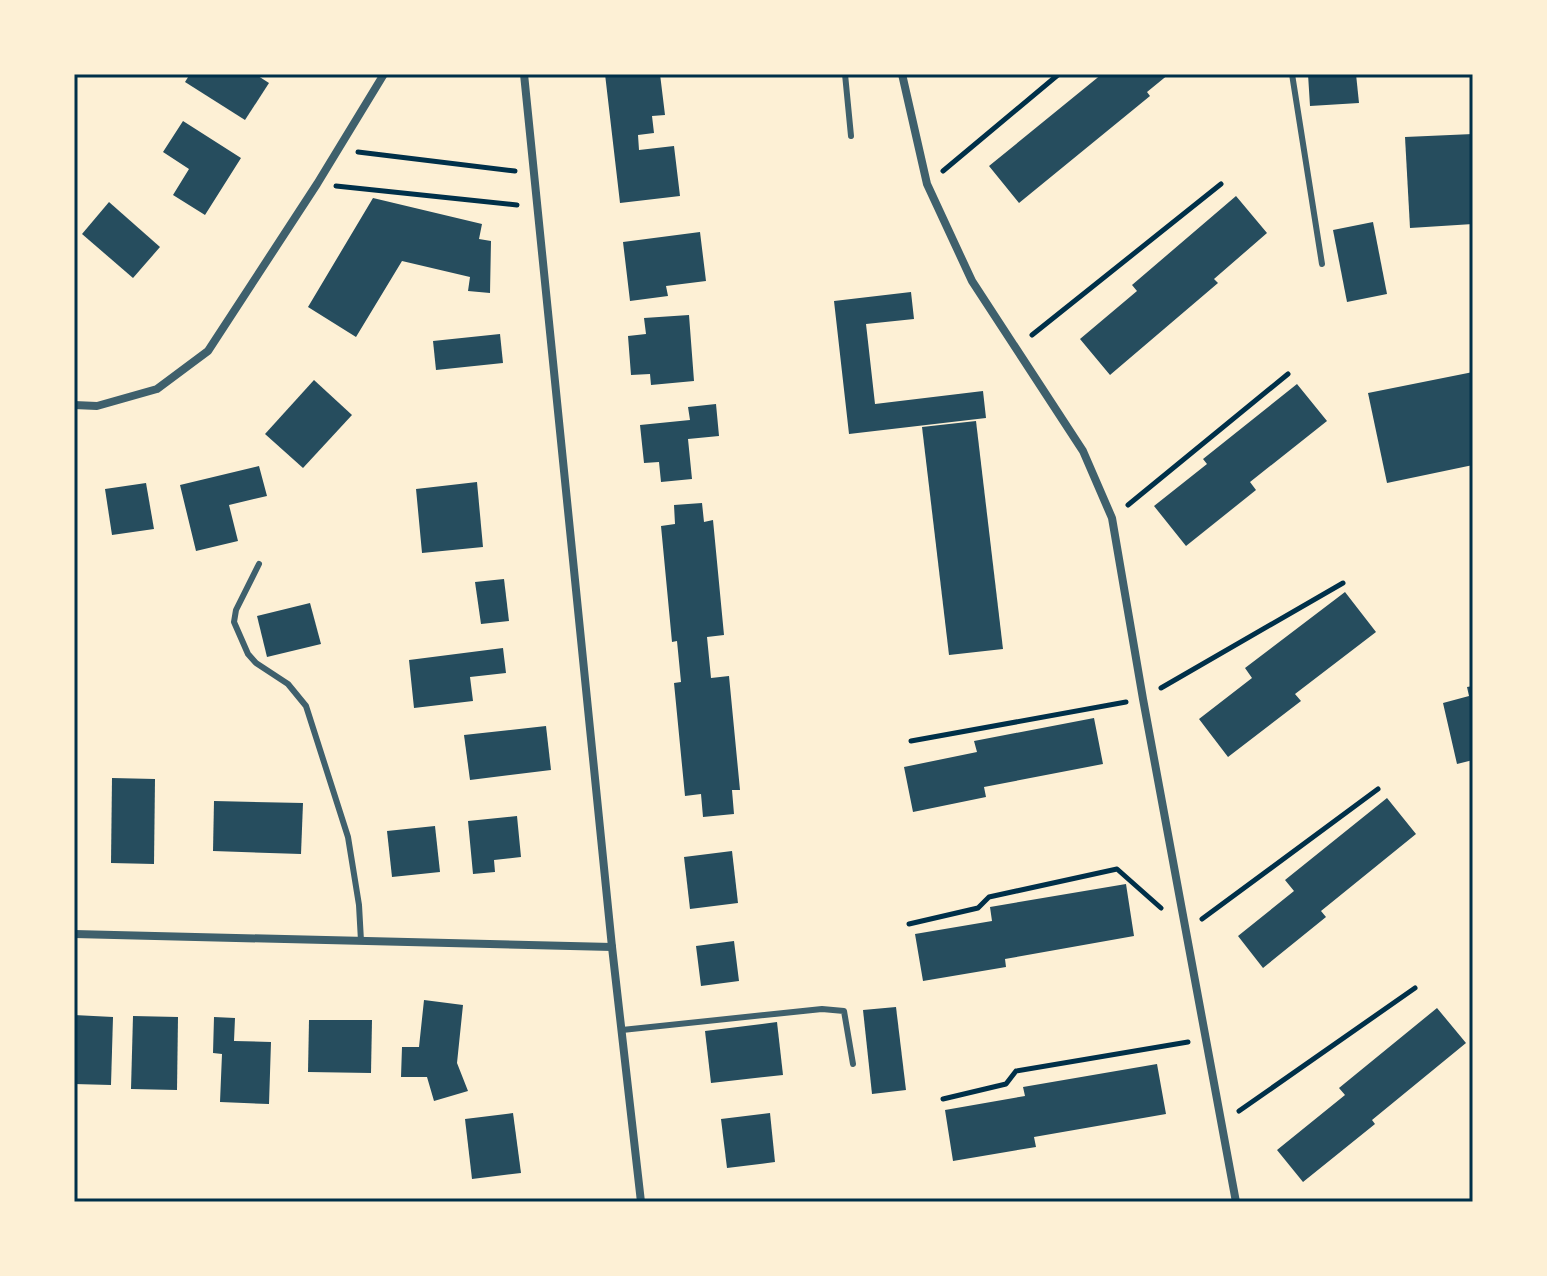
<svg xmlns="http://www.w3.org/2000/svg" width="1547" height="1276" viewBox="0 0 1547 1276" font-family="'Space Grotesk',sans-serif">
<rect width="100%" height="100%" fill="#fdf0d5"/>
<g fill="#264d5e">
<path d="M190,74H255L269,83L245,120L185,82Z"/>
<path d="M605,74H660L665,115L652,116L654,133L638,135L639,150L674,146L680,196L620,203Z"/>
<path d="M1102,74H1169L1147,92L1150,96L1019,203L989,166Z"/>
<path d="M1308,74H1356L1359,103L1310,106Z"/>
<path d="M183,121L241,158L205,215L173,195L189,169L163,152Z"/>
<path d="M1473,134V224L1410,228L1405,137Z"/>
<path d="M1236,196L1267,233L1214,279L1218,283L1110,375L1080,339L1137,291L1132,285Z"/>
<path d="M373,198L482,224L479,239L491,241L490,293L468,291L470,277L402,261L356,337L308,307Z"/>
<path d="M109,202L160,247L133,278L82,234Z"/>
<path d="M1373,222L1387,294L1347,302L1333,230Z"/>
<path d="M700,232L706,281L666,286L668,296L630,301L623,242Z"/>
<path d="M911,292L914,319L866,324L875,404L983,391L986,418L849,434L834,301Z"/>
<path d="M689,315L694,381L651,385L650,374L631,375L628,336L646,334L644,318Z"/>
<path d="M500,334L503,363L436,370L433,341Z"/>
<path d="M1473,372V465L1387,483L1368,393Z"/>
<path d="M314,380L352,415L303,468L265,434Z"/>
<path d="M1297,384L1327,421L1250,482L1256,490L1186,546L1154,506L1207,464L1203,459Z"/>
<path d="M716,404L719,436L688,439L692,479L661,482L659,462L644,463L640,425L690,420L688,407Z"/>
<path d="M976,421L1003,649L949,655L922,427Z"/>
<path d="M259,466L267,496L229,505L238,541L196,551L180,485Z"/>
<path d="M477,482L483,547L422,553L416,489Z"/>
<path d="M146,483L154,529L112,535L105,489Z"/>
<path d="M702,503L704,522L713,520L724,635L707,637L711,678L729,676L740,790H732L734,814L703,817L701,794L685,796L674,683L681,682L677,641L672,642L661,526L675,524L674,505Z"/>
<path d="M504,579L509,621L481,624L475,582Z"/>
<path d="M1345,592L1376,632L1295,694L1301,701L1228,757L1199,719L1252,678L1245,668Z"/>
<path d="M310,603L321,644L267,657L257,616Z"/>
<path d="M503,648L506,673L470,677L473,701L414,708L409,660Z"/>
<path d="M1473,686V760L1457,764L1443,703L1469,696L1467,687Z"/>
<path d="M1094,718L1103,764L984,787L986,797L913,812L904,767L977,752L974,741Z"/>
<path d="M546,726L551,770L470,780L464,735Z"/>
<path d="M112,778L155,779L154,864L111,863Z"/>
<path d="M1387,798L1416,834L1321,911L1326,917L1263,968L1238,936L1294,891L1285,880Z"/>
<path d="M214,801L303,803L301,854L213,851Z"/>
<path d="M517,816L521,857L494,860L495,872L473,874L468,821Z"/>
<path d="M435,826L440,872L392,877L387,831Z"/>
<path d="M732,851L738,903L690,909L684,857Z"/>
<path d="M1126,884L1134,936L1005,959L1006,967L923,981L915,934L992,921L990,907Z"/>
<path d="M734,941L739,981L701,986L696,946Z"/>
<path d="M424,1000L463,1005L457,1063L468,1091L434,1101L427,1077H401L402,1047H419Z"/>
<path d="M896,1007L906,1090L872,1094L863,1010Z"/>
<path d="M1437,1008L1466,1043L1372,1120L1375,1124L1303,1182L1277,1150L1345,1095L1339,1088Z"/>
<path d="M74,1015L113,1017L111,1085L74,1084Z"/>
<path d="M133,1016L178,1017L177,1090L131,1089Z"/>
<path d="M214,1017L235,1018L234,1041L271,1042L269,1104L220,1102L222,1054L213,1053Z"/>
<path d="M309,1020H372L371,1073L308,1072Z"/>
<path d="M777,1022L783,1075L711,1083L705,1031Z"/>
<path d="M1157,1064L1166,1114L1034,1137L1036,1147L953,1161L945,1110L1025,1096L1023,1087Z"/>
<path d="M513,1113L521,1173L472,1179L465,1119Z"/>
<path d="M770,1113L775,1162L727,1168L721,1119Z"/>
</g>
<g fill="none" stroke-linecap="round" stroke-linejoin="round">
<g stroke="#003049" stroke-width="5">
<path d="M358,152L515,171"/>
<path d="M943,171L1059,74"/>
<path d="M336,186L517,205"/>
<path d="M1032,335L1221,184"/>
<path d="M1128,505L1288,374"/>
<path d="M1161,688L1343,583"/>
<path d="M911,741L1126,702"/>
<path d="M1202,919L1378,789"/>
<path d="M909,924L978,908L989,897L1117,869L1161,908"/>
<path d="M943,1099L1006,1084L1016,1071L1188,1042"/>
<path d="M1239,1111L1415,988"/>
</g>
<g stroke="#3f606c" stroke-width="6">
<path d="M845,74L851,136"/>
<path d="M1292,74L1322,264"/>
<path d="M259,564L236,610L234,622L248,654L256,663L288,684L306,706L348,837L359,905L361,941"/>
<path d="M622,1030L822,1009L844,1011L853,1064"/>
</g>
<g stroke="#3f606c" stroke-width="8">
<path d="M524,74L612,947L641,1202"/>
<path d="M902,74L927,184L972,281L1083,451L1112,518L1143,699L1236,1202"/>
<path d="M74,405L97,406L157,389L208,351L317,184L384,74"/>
<path d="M74,934L612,947"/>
</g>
</g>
<rect width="1547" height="1276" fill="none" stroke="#fdf0d5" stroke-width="152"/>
<rect x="76" y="76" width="1395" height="1124" fill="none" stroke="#003049" stroke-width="3"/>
</svg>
